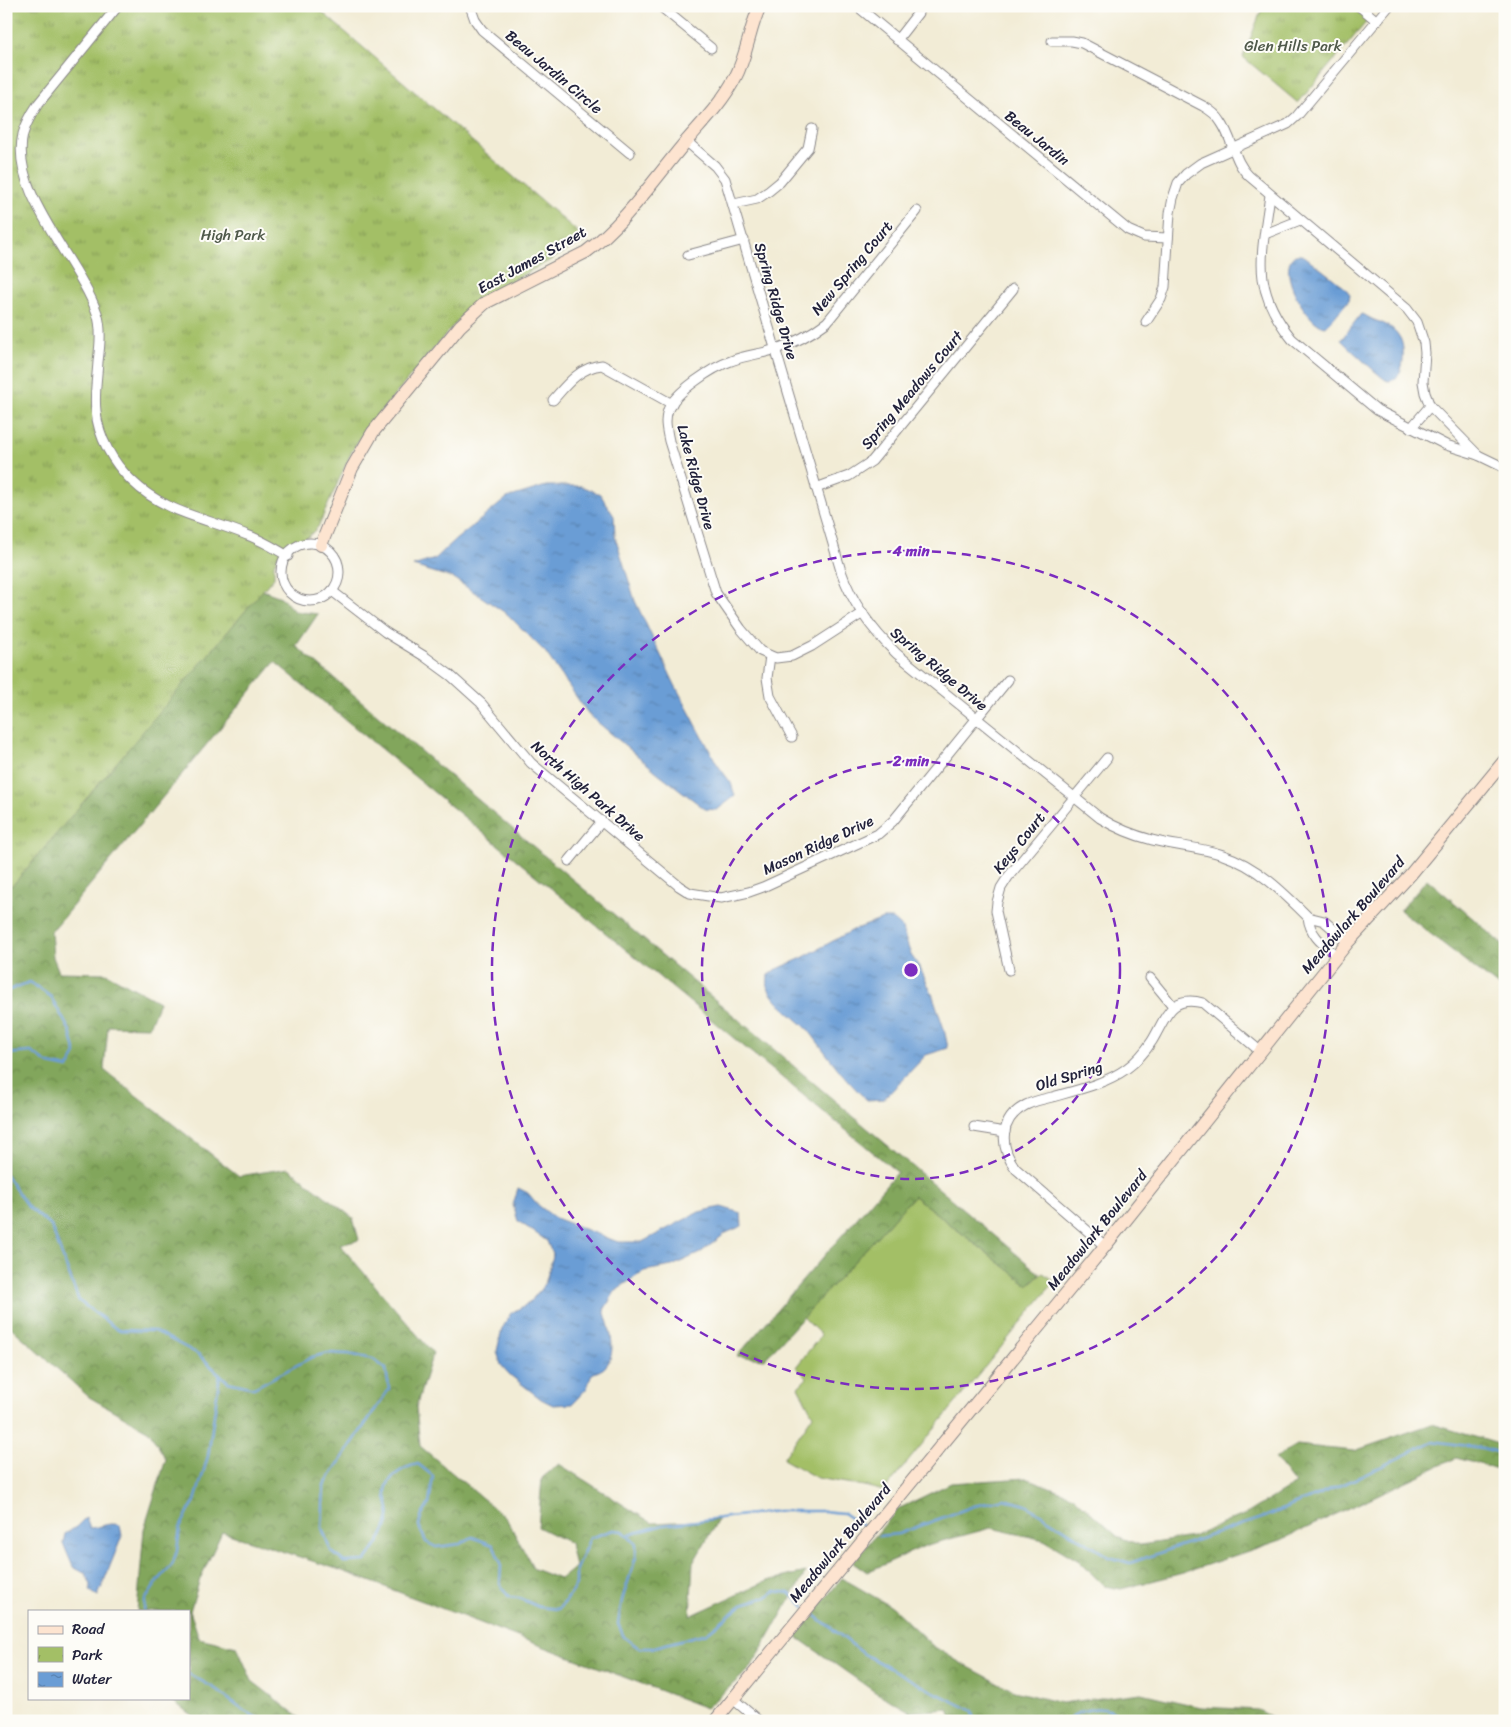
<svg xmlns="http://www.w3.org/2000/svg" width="1511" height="1727" viewBox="0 0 1511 1727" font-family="Sriracha,sans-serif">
<defs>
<pattern id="forest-crowns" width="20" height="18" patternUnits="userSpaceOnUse" patternTransform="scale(1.25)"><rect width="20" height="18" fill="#82a65b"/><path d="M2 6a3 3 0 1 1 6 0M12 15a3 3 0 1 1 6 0" fill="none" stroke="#6a874c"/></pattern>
<pattern id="park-tufts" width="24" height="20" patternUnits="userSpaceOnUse" patternTransform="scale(1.25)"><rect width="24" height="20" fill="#a3bf66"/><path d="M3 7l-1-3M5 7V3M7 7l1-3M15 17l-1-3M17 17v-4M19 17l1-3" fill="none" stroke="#849b55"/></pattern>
<pattern id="water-ripples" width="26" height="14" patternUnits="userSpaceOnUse" patternTransform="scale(1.25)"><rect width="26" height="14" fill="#6a9dd5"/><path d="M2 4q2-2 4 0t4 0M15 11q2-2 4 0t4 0" fill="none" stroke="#5780ae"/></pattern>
</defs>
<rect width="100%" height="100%" fill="#fdfcf7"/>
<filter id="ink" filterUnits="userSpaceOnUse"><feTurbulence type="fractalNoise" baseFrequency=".02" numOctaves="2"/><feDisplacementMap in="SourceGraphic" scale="10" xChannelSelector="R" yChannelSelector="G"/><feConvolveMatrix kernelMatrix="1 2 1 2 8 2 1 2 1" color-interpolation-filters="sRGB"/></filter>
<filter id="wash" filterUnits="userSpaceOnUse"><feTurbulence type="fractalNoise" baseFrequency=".0096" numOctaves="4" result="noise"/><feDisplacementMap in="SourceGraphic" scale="20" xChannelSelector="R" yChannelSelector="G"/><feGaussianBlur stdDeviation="1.12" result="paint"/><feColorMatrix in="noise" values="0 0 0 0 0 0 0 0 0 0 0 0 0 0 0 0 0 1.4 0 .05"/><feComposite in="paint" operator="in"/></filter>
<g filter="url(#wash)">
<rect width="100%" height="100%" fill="#f2ecd6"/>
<path fill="#a3bf66" stroke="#627050" d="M914,1196L1028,1285L1043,1273L1055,1281L884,1491L864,1486L817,1478L783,1459L813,1415L798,1387L807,1378L796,1367L821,1335L803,1317Z"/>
<g fill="url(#forest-crowns)" stroke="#52644b">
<path d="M262,590L281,597L294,611L318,614L296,646L1040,1274L1028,1285L914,1196L765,1359L737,1356L897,1172L275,662L51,932L53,957L59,972L106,973L159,1002L149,1027L108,1026L104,1070L239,1176L289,1168L353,1218L359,1240L340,1245L433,1353L416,1407L420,1446L506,1518L534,1569L560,1579L575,1567L570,1543L538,1527L542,1478L559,1464L652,1523L718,1520L693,1563L690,1616L767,1581L806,1572L750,1669L706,1708L340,1570L222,1532L200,1579L190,1611L199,1638L237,1647L252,1681L304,1721H199L174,1702L172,1698H189V1611H137L144,1529L166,1459L149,1431L89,1397L6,1323V881L12,886Z"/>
<path d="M1427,879L1505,946V992L1400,910Z"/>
<path d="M1432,1424L1505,1446V1471L1456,1458L1281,1540L1183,1573L1121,1589L1104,1586L1079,1561L1044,1540L991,1528L927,1545L867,1572L853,1562L898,1509L951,1483L1026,1478L1073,1496L1117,1536L1140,1545L1192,1537L1248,1513L1295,1484L1275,1458L1297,1445L1354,1451Z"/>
<path d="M842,1578L892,1607L933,1646L959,1662L1014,1691L1061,1703L1141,1693L1201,1707L1258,1710L1280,1721H953L949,1709L911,1712L875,1692L795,1636Z"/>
</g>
<g fill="url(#park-tufts)" stroke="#627050">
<path d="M6,6H315L587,240L483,297L464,313L366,429L352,451L318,527L308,537L285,545L274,564V577L12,886L6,881Z"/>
<path d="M1263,6H1350L1368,20L1298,103L1243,57Z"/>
</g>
<g fill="url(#water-ripples)" stroke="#466088">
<path d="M1295,255H1302L1307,258L1344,287L1350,294L1349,300L1326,327C1309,327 1274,269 1295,255Z"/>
<path d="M1361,314C1366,315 1368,317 1372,319C1383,324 1393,325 1400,338C1406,348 1405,381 1388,381C1384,381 1346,345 1341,340Z"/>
<path d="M546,486H581L600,494L614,516L615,536L635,601L675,685L717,764L731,783L735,796L717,810L705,809L658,773L589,715L546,653L507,614L453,578L413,566L435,559L454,541L507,498Z"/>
<path d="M883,919H893L901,926L911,955L920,968L933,996L944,1029L948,1048L926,1055L884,1099L867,1100C843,1078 829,1057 810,1032C799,1019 773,1003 768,987C767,984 768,979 768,975L775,970L802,958L853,930Z"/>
<path d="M518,1188L528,1193L538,1205L555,1218L618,1242H642L699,1212L721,1207L741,1213L742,1226L726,1233L700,1253L672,1266L644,1271L616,1290L604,1310C609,1326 618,1351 606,1366C603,1370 596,1372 592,1374L587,1388L572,1404L553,1405L541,1399L510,1375L501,1365L497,1351L502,1329L511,1313L529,1303L545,1284L553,1256L547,1241L518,1221L513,1205Z"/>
<path d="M86,1517L90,1528C103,1527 107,1522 120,1525L122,1536L98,1596L90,1591L91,1585L86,1574L73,1567L63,1543L65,1534L76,1527Z"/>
</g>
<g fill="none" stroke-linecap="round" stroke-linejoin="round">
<g stroke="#6a9dd5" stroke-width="2.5">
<path d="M6,989L9,990L30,982L51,997L70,1031L76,1054L68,1068L49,1064L31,1052L6,1054"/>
<path d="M6,1175L27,1206L51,1226L79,1301L118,1330L155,1331L198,1354L228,1382L254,1388L312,1357L328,1353L348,1354L373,1359L386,1369L389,1389L324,1485L322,1528L331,1551L344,1562L365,1561C376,1547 385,1535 389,1517C391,1509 386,1502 386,1494C385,1477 404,1467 418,1464L433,1476L429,1504L421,1517L419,1526L426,1542L436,1547L460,1544L472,1537L493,1545L501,1563L500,1584L509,1597L519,1598L539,1607L558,1609L566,1601L576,1584V1569L590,1538L613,1530L623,1531L636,1544V1557L622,1600L618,1624L624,1637L639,1648H651L707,1633L743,1604L766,1597L775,1591L789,1593L805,1607"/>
<path d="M628,1535L663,1525L778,1511H822L843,1513L864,1527"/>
<path d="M878,1536L898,1534L974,1506L1004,1499L1026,1505L1109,1557L1130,1563L1267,1516L1362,1476L1433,1441L1482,1448L1505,1454"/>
<path d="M144,1611L145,1600L158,1581L172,1565L177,1551L180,1528L188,1512L195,1501L208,1456L220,1374"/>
<path d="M811,1612L864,1654L930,1690L973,1711L975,1721"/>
<path d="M189,1674L214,1688L244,1711L263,1721"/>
<path d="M1066,1721C1077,1711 1097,1705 1111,1711C1116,1713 1120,1718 1124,1721"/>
</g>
</g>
</g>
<g filter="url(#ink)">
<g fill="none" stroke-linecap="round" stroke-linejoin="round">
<g stroke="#8a8788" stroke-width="11">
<g id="street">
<path d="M118,6L38,104C32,113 26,123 23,134C9,192 79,260 97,313C102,328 100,346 98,362C97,378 94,395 96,411C98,437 113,463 132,481C165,513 206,518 247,535C262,540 274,548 288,556"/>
<path d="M470,6L475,20L482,30L630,153"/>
<path d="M660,6L711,48"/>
<path d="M857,6L1128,230L1144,237L1168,238"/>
<path d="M1359,6L1377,21"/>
<path d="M897,40L918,13L920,6"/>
<path d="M1052,41H1072L1082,43L1203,106C1210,110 1217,115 1221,122C1233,139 1234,162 1249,176L1407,309L1417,322L1424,343L1425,353L1423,382L1425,393L1430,406L1478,455"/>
<path d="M686,141L715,166L725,179L841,571C852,603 873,631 897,654L1100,818C1116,828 1133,835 1152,840C1175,846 1200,847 1223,855C1257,866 1284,893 1308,917"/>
<path d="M1270,195C1262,255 1250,288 1292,339L1377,410L1446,445L1478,455L1505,468"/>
<path d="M734,204L757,199L769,191L780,182L808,148L812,129"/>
<path d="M1265,234L1300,220"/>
<path d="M688,255L744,240"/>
<path d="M1146,322L1161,299L1165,287L1170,213L1173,198L1178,183L1186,174L1201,163L1288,124L1297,116L1389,6"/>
<path d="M553,400C567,384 580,367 602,365L672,404"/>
<path d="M1411,428L1430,406"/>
<path d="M816,488L849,476L872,461L1013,289"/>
<circle cx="310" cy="572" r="29"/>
<path d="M332,591L385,632L424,656L450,675L481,703L531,763L679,886L690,893L721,898L749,892L763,887L878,834L893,821L1008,680"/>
<path d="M863,613L812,646L792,656L776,658L760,651L741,629L716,593L669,441C667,431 664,420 668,410C675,392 713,367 731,361C746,355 762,354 776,349C795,343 811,334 827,322L917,211"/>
<path d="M770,656L767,678L770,696L792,737"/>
<path d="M569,861L602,821"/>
<path d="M1337,956C1324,945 1310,936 1308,917L1324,921L1348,942"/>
<path d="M1009,970L996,911L997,902L1001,888L1008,877L1107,758"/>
<path d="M1150,978L1173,1006"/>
<path d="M974,1127L1005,1132"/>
<path d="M1105,1246L1016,1169C999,1147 999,1119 1026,1105C1034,1101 1043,1099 1052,1097C1077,1090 1105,1084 1126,1069C1137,1061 1145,1052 1152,1041C1166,1018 1170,994 1203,1003L1261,1052"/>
<path d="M733,1699L759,1721"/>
</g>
</g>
<g stroke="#8a8788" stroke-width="14">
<g id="secondary">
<path d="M321,545L352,468L373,432L460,326L485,303L586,252C624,224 653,181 683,145C701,124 722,103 735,78C747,56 749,29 760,6"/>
<path d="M715,1721L1105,1246L1348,942L1410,875L1505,760"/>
</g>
</g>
<use href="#street" stroke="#fff" stroke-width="9"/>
<use href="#secondary" stroke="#fde4d0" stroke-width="12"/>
</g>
</g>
<g fill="none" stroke="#7b2cbf" stroke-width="2.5" stroke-dasharray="9 6">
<circle cx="911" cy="970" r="209"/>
<circle cx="911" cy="970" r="419"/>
</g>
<g text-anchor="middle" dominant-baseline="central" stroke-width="4" stroke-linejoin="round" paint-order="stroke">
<g font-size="15" fill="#4f594a" stroke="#fdfcf7">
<text x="1293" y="46">Glen Hills Park</text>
<text x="233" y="235">High Park</text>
</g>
<g font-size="15" fill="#22223b" stroke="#fdfcf7">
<text transform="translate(554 72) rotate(40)">Beau Jardin Circle</text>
<text transform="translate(1037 138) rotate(39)">Beau Jardin</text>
<text transform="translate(532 260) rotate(-29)">East James Street</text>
<text transform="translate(852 268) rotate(-50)">New Spring Court</text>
<text transform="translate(776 301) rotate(74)">Spring Ridge Drive</text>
<text transform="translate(912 390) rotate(-50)">Spring Meadows Court</text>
<text transform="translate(696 477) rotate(75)">Lake Ridge Drive</text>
<text transform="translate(939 669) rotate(40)">Spring Ridge Drive</text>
<text transform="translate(588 791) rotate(41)">North High Park Drive</text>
<text transform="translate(1019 843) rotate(-51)">Keys Court</text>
<text transform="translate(818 845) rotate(-25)">Mason Ridge Drive</text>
<text transform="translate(1353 915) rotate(-49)">Meadowlark Boulevard</text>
<text transform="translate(1069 1076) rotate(-17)">Old Spring</text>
<text transform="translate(1097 1230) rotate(-51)">Meadowlark Boulevard</text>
<text transform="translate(840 1543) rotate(-50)">Meadowlark Boulevard</text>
</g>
</g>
<circle cx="911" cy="970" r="8" fill="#7b2cbf" stroke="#fdfcf7" stroke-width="2.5"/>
<g font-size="15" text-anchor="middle" font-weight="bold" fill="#7b2cbf" stroke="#fdfcf7" stroke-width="4" stroke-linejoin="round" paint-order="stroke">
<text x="911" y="556">4 min</text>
<text x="911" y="766">2 min</text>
</g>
<rect width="1511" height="1727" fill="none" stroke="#fdfcf7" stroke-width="25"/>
<rect x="28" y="1610" width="162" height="90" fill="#fdfcf7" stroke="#a5a5ac"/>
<rect x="38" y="1626" width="25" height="8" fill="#fde4d0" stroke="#a5a5ac"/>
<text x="72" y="1634" font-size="15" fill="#22223b">Road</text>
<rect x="38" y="1647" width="25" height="15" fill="url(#park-tufts)" stroke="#a5a5ac"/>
<text x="72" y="1660" font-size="15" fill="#22223b">Park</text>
<rect x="38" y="1672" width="25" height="15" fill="url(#water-ripples)" stroke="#a5a5ac"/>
<text x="72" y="1684" font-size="15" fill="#22223b">Water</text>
</svg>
